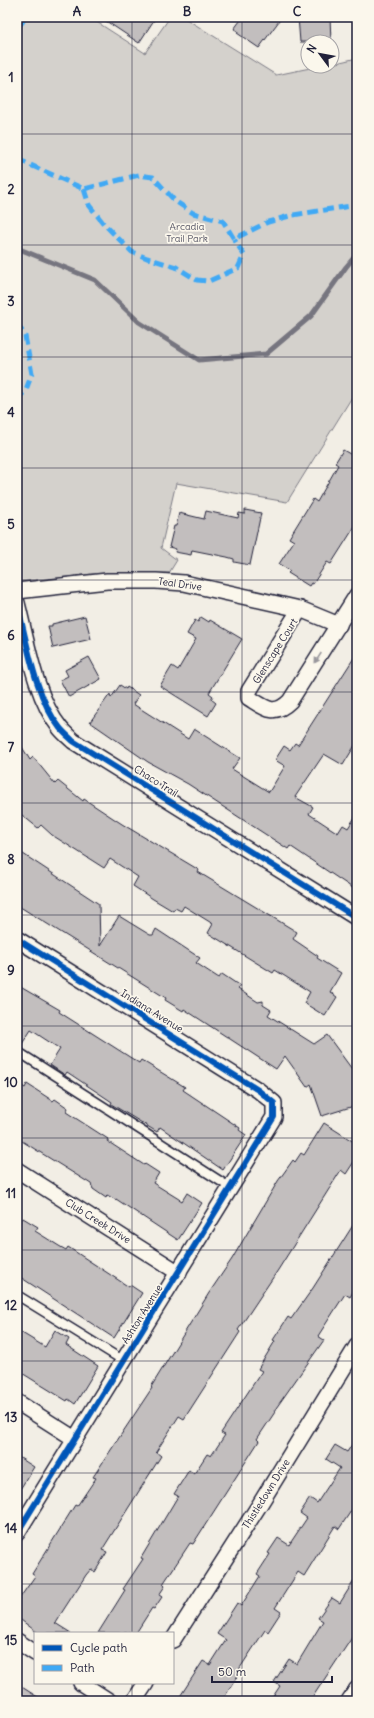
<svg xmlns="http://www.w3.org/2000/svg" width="374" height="1718" viewBox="0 0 374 1718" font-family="Delius,sans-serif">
<rect width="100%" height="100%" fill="#f2eee5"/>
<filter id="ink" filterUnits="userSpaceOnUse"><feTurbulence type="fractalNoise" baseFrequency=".025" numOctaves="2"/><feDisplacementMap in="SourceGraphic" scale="8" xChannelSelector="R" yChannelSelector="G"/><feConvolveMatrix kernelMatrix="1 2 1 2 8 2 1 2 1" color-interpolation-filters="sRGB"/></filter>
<g filter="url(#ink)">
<path fill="#d4d1cc" stroke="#7b7a84" d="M17,17H89L145,53L170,17H183L276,75L320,66H332V64L357,58V389L287,502L176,483L161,548L177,560L169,573L92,574L17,583Z"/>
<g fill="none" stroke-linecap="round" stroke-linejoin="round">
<path stroke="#76747f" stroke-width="5" d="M17,248L95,280L139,322L199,360L266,354L311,316L346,267L357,254"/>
</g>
<g fill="#c2bebe" stroke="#22223b">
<path d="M100,17H156L139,43Z"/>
<path d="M243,17H282L259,48L237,33L238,31L234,29Z"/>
<path d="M298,17H330L331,42H300Z"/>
<path d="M343,450L357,458V523L331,564L327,562L313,584L311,583L309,586L288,573L290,571L279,564L294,541L289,538L313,499L317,502L338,465L335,463Z"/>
<path d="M245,510L261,513L250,565L234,562V559L227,557L192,550L191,555L175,552L176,549L169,547L174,526H176L179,513L204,519L206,511L238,518L239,513L245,514Z"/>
<path d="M85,616L91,639L53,648L48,626H52V624Z"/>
<path d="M201,617L209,622L210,620L242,639L209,693L213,696L211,699L216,703L208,716L160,686L172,666L178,670L196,639L187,634L195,620L198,622Z"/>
<path d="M357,653V742L343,765L324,754L295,797L313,807L309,814L338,833L343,825L348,828L357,814V891L290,846L288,849L188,784L148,762L90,722L110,694L111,698L120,685L126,689L127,687L139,695L133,704L188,739L194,729L227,750L240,758L232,769L269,792L285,766L275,760L284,746L290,750L295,743L298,745Z"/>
<path d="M89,657L101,679L69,697L60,680L68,676L65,670Z"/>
<path d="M17,739L30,760L33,757L55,784L58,781L83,801L84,799L122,824L199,870L198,872L297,932L293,939L318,956L317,958L341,973L330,992L337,997L325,1016L304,1003L310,992L275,970L273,973L208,933L213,924L184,906L181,911L175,908L173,911L153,899L133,886L138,877L110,859L104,868L52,835L41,825L38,828L17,811Z"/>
<path d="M17,850L99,904L100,946L119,916L150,935H153L156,929L200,958L196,963L219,978L222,974L240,986L238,989L258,1002L263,1001V1005L271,1010L268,1015L314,1044L327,1035L357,1076V1105L322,1116L311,1084L307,1087L285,1056L276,1069L184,1009L183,1011L165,1000L166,998L17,905Z"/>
<path d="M17,985L60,1010L59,1012L139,1063L141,1060L185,1087L183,1090L240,1128L239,1130L246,1135L223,1170L160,1127L157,1132L111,1104L112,1102L67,1072L65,1075L50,1065L60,1049L31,1030L20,1047L17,1046Z"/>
<path d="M17,1083L25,1088L27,1084L53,1101L55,1099L68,1108L66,1112L108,1139L107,1141L144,1165L145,1164L159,1173L153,1183L182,1201L187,1193L202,1203L178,1240L116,1199V1200L107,1195L106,1198L93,1189L91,1184L17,1138Z"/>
<path d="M324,1123L357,1144V1157L346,1174L341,1170L278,1270L238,1330L240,1332L184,1419L179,1416L156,1452L161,1456L102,1550L107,1552L95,1572L91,1569L86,1575L55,1623L71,1633H38L17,1617V1602L35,1576L32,1574L75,1505L77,1506L96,1478L93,1477L152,1388L151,1387L209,1293L232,1259L278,1181L293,1160L295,1162L301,1153L304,1155Z"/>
<path d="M23,1218L38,1227L35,1231L59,1246L66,1250L68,1247L129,1287L130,1285L142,1293L114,1338L17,1275V1226Z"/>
<path d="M357,1219V1285L350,1297L345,1294L318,1336L324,1340L274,1411L275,1412L257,1439L259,1441L193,1544L190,1543L163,1584L165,1586L159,1595L162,1597L154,1609L152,1608L136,1633H98L125,1590L123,1589L143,1559L141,1558L178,1496L174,1494L189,1470L194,1474L207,1454L211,1456L225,1435L221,1433L262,1371L258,1369L275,1341L273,1340L288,1317L291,1319L313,1288Z"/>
<path d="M17,1330L45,1347L55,1330L69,1339L66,1345L98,1366L75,1404L68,1399L67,1401L17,1370Z"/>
<path d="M357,1437V1502L339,1529L335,1526L304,1576L298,1572L275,1608L281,1612L268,1632L265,1630L238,1671L240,1672L222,1701H177L203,1661L210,1665L226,1640L217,1634L237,1603L241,1606L260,1576L257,1574L270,1554L268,1553L278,1538L289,1545L307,1518L300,1513L310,1498L317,1503L340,1468L326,1459L335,1445L347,1452Z"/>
<path d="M17,1456L34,1467L17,1494Z"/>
<path d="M357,1576V1630L310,1701H270L280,1686L274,1682L289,1659L297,1664L323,1621L318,1618L332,1598L340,1603Z"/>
<path d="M17,1684L44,1701H17Z"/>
</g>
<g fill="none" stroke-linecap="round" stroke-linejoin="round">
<g stroke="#22223b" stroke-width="11">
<g id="lane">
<path d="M17,1051L231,1188"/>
<path d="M17,1295L124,1361"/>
</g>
</g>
<g stroke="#22223b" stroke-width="18">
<g id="street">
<path d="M17,591L107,581H156L184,583L300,609L339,625"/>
<path d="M17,603C27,642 35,697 60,728C64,733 69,737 73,741L357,918"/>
<path d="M300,609L249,691V698C265,708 274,717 290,701L357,595"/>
<path d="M17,939L258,1090L274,1103V1117L17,1533"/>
<path d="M17,1170L179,1273"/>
<path d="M17,1402L75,1439"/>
<path d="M173,1640L260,1504L357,1346"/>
<path d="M17,1641L35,1653"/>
<path d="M81,1683L109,1701"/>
<path d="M134,1701L146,1683"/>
<path d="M349,1701L357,1689"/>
</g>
</g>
<use href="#lane" stroke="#fbf7ec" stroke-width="8"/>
<use href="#street" stroke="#fbf7ec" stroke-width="15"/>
<g stroke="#3fa9f5" stroke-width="5" stroke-dasharray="10 5" stroke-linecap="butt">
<path d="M17,28L23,21V17"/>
<path d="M17,159L84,189L139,175L153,177L175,201L193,213L223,221L234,239L268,222L293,215L357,205"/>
<path d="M84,189L89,205L104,224L132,252L147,258L176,267L197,280L209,281L238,268L244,255L234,239"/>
<path d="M17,323L25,336L32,374L25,392L17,398"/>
</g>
<g stroke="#fbf7ec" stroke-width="8">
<g id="cycleway">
<path d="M17,603C27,642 35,697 60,728C64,733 69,737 73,741L357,918"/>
<path d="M17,939L258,1090L274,1103V1117L17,1533"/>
</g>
</g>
<use href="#cycleway" stroke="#0057b8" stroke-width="6"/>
</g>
<defs><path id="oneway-solid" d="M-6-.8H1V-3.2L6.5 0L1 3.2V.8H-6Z"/></defs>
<use fill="#99979c" href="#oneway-solid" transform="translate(318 658) rotate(123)"/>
</g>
<path fill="none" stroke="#22223b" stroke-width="1" stroke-opacity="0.55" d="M132,17V1633M242,17V1701M17,134H357M17,245H357M17,357H357M17,468H357M17,580H357M17,692H357M17,803H357M17,915H357M17,1026H357M17,1138H357M17,1250H357M17,1361H357M17,1473H357M17,1584H357M132,1683V1701"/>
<g text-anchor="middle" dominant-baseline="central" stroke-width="3.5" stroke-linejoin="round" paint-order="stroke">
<g font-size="10" fill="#575766" stroke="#fbf7ec">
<text x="187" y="226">Arcadia<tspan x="187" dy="12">Trail Park</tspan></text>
</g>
<g font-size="10" fill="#22223b" stroke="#fbf7ec">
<text transform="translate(180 584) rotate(8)">Teal Drive</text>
<text transform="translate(275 651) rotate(-58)">Glenscape Court</text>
<text transform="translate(156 781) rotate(32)">Chaco Trail</text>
<text transform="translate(152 1011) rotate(32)">Indiana Avenue</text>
<text transform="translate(98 1221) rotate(32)">Club Creek Drive</text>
<text transform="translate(142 1314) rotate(-58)">Ashton Avenue</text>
<text transform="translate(266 1494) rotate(-58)">Thistledown Drive</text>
</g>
</g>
<rect width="374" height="1718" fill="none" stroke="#fbf7ec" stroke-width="44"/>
<rect x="34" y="1632" width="140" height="52" fill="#fbf7ec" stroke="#a4a2a5"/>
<rect x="42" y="1645" width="20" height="6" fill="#0057b8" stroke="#a4a2a5"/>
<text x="70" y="1652" font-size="12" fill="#22223b">Cycle path</text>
<rect x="42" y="1665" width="20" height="6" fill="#3fa9f5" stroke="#a4a2a5"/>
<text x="70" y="1672" font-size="12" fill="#22223b">Path</text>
<g transform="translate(320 54) rotate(302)"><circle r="19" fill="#fbf7ec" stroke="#a4a2a5"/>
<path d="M0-3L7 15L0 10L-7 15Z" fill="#22223b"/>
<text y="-6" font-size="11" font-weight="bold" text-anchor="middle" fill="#22223b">N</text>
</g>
<path d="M212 1676v6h120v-6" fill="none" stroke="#22223b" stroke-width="2"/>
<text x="218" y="1676" font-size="12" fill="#22223b" stroke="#fbf7ec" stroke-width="3" paint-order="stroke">50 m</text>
<rect x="22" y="22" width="330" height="1674" fill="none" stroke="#22223b" stroke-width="1.5"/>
<g font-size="13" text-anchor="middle" font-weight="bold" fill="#22223b">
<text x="77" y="16">A</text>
<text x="187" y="16">B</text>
<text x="297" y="16">C</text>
<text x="11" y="82">1</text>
<text x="11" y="194">2</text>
<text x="11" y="306">3</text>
<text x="11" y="417">4</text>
<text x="11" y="529">5</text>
<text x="11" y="640">6</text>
<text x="11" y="752">7</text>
<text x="11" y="864">8</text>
<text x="11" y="975">9</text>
<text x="11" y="1087">10</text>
<text x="11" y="1198">11</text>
<text x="11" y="1310">12</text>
<text x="11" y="1422">13</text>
<text x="11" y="1533">14</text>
<text x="11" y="1645">15</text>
</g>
</svg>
